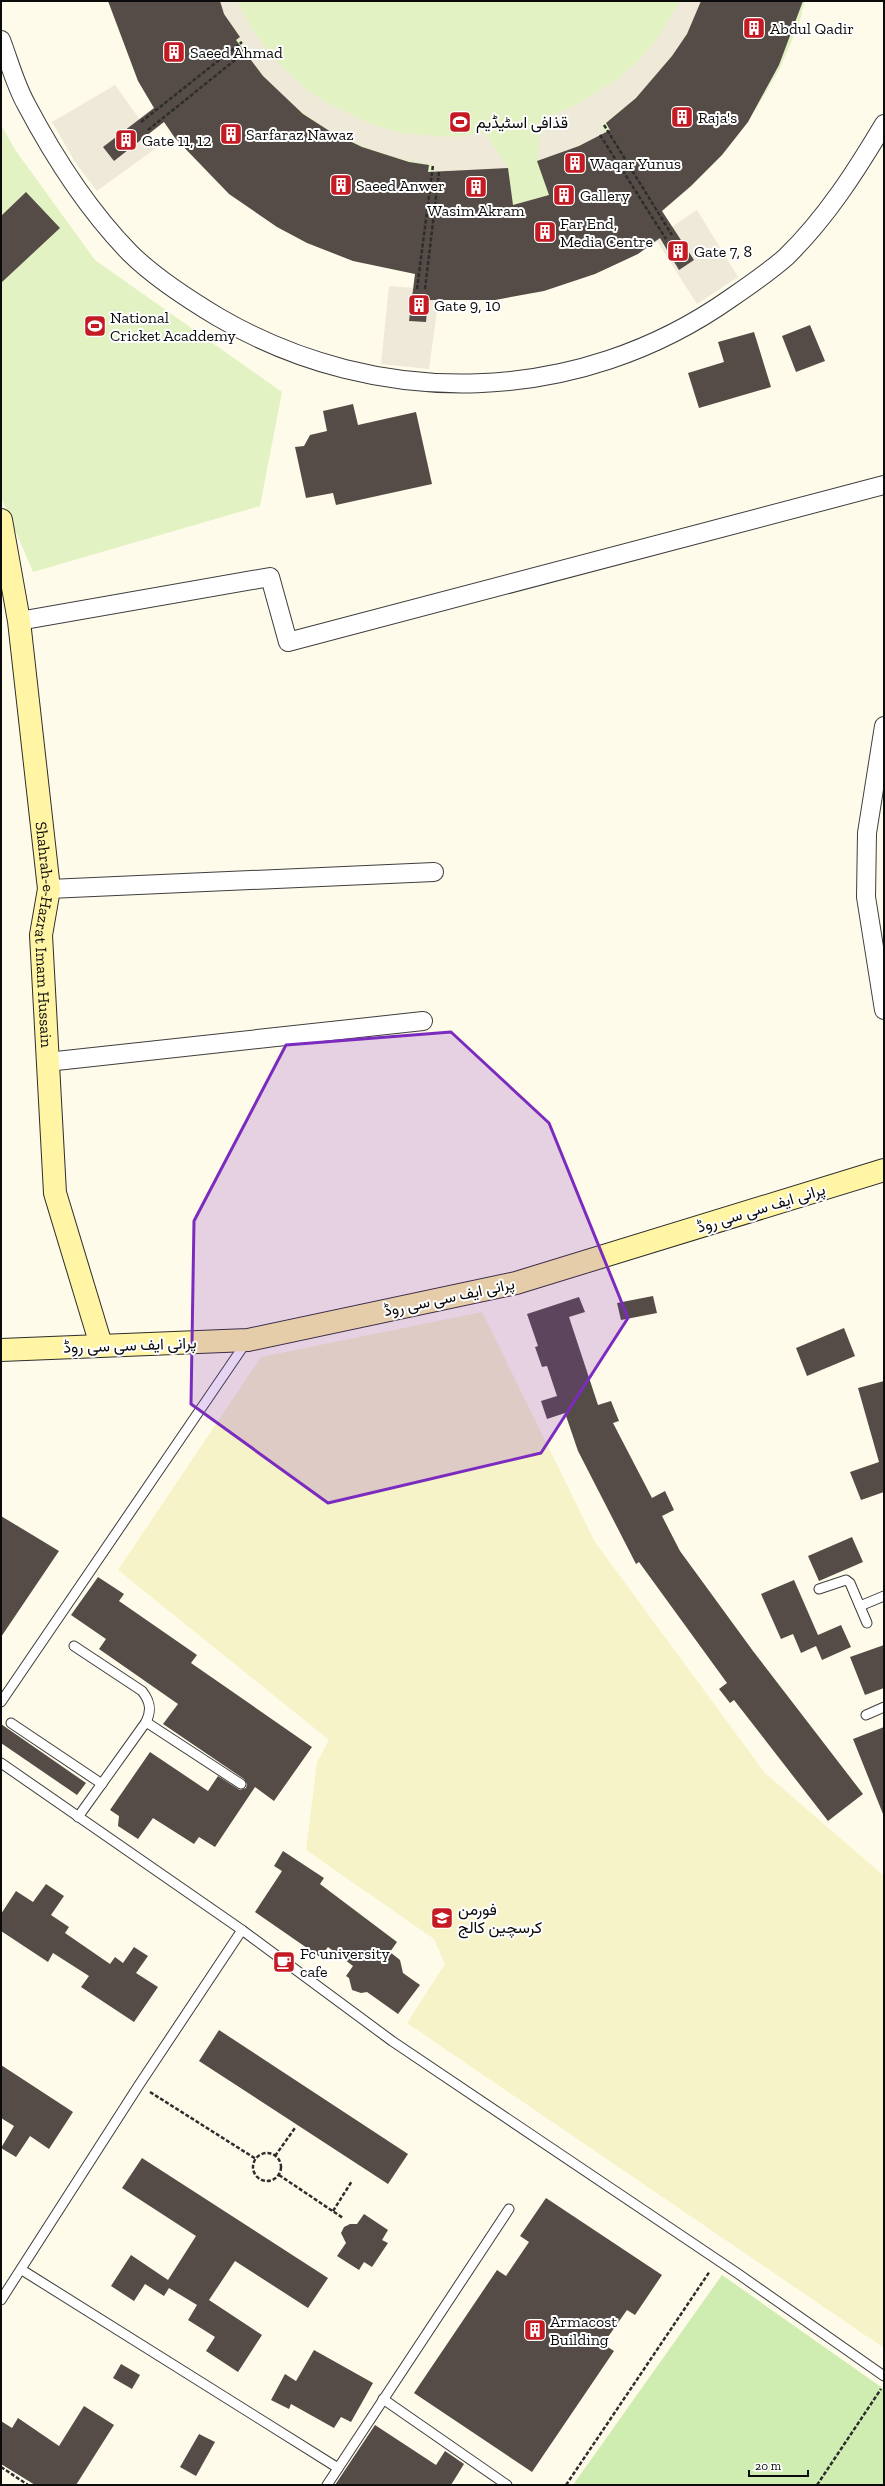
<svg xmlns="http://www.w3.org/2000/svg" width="885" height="2486" viewBox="0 0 885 2486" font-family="'Zilla Slab',Vazirmatn,serif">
<rect width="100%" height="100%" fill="#fffbea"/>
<path fill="#f7f3c8" d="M482,1312L595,1542L765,1773L884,1876V2348L407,2023L445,1964L434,1939L306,1850L317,1762L329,1740L118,1570L261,1357Z"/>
<path fill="#cfecb1" d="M722,2275L884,2389V2485H573Z"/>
<g fill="#e2f2c3">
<path d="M115,1H805L799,24L780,68L756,109L727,147L522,261Z"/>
<path d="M1,125L16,151L95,260L282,392L260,506L33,572L1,497Z"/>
</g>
<g fill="#efe9d9">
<path d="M219,1H237L253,31L274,59L306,89L327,103L374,125L401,133L448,137L485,133L508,168L435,172L436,166L394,157L354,143L331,132L295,107L263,76L243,49L245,47L224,14Z"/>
<path d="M680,1H701L691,25L678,48L636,98L601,126L605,133L579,146L537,161L542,120L574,106L619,78L640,59L657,39Z"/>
<path d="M115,85L159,146L97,191L75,162L52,122Z"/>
<path d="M697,210L738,277L697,304L655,238Z"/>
<path d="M389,286L440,290L429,369L381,364Z"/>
</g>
<g fill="#554c47">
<path d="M108,1H220L224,14L240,37L236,40L263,76L303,114L331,132L362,147L409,162L429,165L428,172L508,168L513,205L549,195L537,161L579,146L610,130L606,123L636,98L672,56L687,34L701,1H803L779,65L748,122L722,155L691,186L662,211L694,260L679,270L660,238L638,254L595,274L544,291L495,300H428L426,322L409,321L415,274L353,261L307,243L277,227L229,194L175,138L164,122L114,161L103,147L154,108L138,81Z"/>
<path d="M26,192L60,228L1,283V216Z"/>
<path d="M810,325L825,361L796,372L782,336Z"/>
<path d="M754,332L771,387L699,408L688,373L724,362L718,342Z"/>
<path d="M353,404L358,425L416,412L432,484L336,505L333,493L306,498L295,447L304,446L310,435L327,431L323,411Z"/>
<path d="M653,1296L657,1313L621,1320L617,1303Z"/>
<path d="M579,1297L585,1312L569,1317L598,1405L611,1401L619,1421L613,1423L652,1498L665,1491L674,1510L662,1516L680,1551L753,1651L863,1794L828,1821L734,1700L730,1703L719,1689L727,1683L639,1562L636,1564L578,1451L565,1413L547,1419L541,1401L557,1396L547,1366L542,1367L535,1347L538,1346L527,1314Z"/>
<path d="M844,1328L855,1356L807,1376L796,1348Z"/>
<path d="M884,1381V1492L861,1500L850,1472L879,1462L858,1388Z"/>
<path d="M1,1516L59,1551L1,1637Z"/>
<path d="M852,1537L863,1562L819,1581L808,1556Z"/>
<path d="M98,1577L124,1594L119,1601L197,1655L191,1663L312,1747L274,1801L255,1787L215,1847L199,1837L194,1844L153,1818L138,1839L118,1826L119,1816L110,1810L150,1752L208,1791L218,1776L240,1790L246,1788L247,1784L244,1779L163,1724L178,1704L99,1649L106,1639L71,1615Z"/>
<path d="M794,1580L818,1635L841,1625L851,1647L822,1660L816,1646L801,1653L793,1634L781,1639L761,1594Z"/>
<path d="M884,1645V1688L865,1695L850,1657Z"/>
<path d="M1,1724L86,1783L77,1795L1,1743Z"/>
<path d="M884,1727V1814H883L853,1739Z"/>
<path d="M283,1851L324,1878L320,1884L397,1942L390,1952L400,1960L403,1973L420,1985L398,2014L367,1992L361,1993L352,1990L349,1978L346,1976L353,1966L328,1947L320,1957L255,1912L282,1871L274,1866Z"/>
<path d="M46,1884L64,1896L51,1915L69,1927L65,1933L110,1964L115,1957L123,1963L134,1947L148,1956L136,1973L158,1987L134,2022L81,1987L89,1976L53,1953L48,1962L1,1931V1914L16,1891L33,1902Z"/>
<path d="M219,2030L408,2154L388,2184L199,2061Z"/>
<path d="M1,2065L73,2112L49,2149L30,2136L16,2157L1,2148L14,2126L1,2118Z"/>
<path d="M142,2158L328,2278L308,2308L235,2261L209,2300L262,2335L238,2372L206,2351L215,2337L188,2320L197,2305L169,2288L164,2296L145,2284L134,2301L111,2286L131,2255L168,2280L196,2236L122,2188Z"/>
<path d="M546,2198L662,2275L635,2315L627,2310L603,2344L614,2351L532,2472L414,2393L497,2270L506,2276L529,2242L520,2236Z"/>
<path d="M364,2214L388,2230L382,2240L388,2243L372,2267L364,2262L359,2270L337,2256L346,2243L341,2233L344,2227L350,2224H357Z"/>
<path d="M314,2350L373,2383L351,2422L341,2417L334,2428L291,2404L289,2409L271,2400L285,2374L296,2381Z"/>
<path d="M121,2364L140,2375L132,2389L113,2378Z"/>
<path d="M84,2406L114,2425L76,2485H35L1,2464V2421L12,2428L18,2418L59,2446Z"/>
<path d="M375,2425L436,2465L445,2451L464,2464L451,2485H335Z"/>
<path d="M199,2434L215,2442L196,2476L180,2467Z"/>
</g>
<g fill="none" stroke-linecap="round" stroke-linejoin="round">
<g stroke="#3e3e3e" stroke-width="11">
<g id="lane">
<path d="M819,1589L846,1580L850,1583L867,1623"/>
<path d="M860,1606L884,1596"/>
<path d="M74,1646L142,1691C150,1701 152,1710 146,1722L78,1817"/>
<path d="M1,1702L247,1341"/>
<path d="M866,1715L884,1707"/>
<path d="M146,1722L241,1784"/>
<path d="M11,1723L102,1784"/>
<path d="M1,1763L242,1930L392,2041L737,2273L884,2376"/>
<path d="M22,2270L338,2468"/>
<path d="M1,2300L139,2085L242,1930"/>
<path d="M383,2399L507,2485"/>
<path d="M327,2485L509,2209"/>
</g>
</g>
<g stroke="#3e3e3e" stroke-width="20">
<g id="street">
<path d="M1,40C9,61 15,84 26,104C54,157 88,210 130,253C155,278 188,299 218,317C379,411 578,406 731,298C750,285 769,272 786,257C826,218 856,171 884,124"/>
<path d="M19,621L270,577L288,642L884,485"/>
<path d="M884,726L867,833L866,897L884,1010"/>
<path d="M49,889L434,872"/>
<path d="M47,1062L423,1021"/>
</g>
</g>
<g stroke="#2d2d2d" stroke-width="24">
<g id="secondary">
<path id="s1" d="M1,520L19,621L49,889L41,935L55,1193L101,1345"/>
<path d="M1,1350L248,1340L516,1283L884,1170"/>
</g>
</g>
<g stroke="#2d2d2d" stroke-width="2.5" stroke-dasharray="4 2" stroke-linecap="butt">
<path d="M141,122L242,42"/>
<path d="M604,125L672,235"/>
<path d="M148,130L245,52"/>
<path d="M600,135L666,239"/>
<path d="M417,289L433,165"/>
<path d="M425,289L439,172"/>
<path d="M150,2092L256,2159"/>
<circle cx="267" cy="2167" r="14"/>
<path d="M275,2156L295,2128"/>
<path d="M279,2175L343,2218"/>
<path d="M333,2211L352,2181"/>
<path d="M1,2467L28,2485"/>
<path d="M566,2485L710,2271"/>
<path d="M817,2485L881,2389"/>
</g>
<use href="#lane" stroke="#fff" stroke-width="9"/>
<use href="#street" stroke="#fff" stroke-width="18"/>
<use href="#secondary" stroke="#fff5a5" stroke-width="22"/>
</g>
<path fill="#7b2cbf" fill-opacity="0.2" stroke="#7b2cbf" stroke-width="3" stroke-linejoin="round" d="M451,1032L549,1123L628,1318L541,1453L328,1503L191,1404L194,1221L286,1045Z"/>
<defs>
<g id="building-square" transform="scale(1.15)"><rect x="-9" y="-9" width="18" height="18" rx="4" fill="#c41a23" stroke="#fff"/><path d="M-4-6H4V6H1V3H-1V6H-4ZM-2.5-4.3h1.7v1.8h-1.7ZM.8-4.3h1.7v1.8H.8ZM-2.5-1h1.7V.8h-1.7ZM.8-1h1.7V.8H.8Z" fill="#fff"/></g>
<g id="stadium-square" transform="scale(1.15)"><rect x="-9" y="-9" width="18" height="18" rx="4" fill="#c41a23" stroke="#fff"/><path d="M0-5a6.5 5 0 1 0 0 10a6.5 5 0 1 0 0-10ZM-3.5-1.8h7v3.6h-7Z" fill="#fff"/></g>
<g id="university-square" transform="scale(1.15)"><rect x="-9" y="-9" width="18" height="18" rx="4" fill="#c41a23" stroke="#fff"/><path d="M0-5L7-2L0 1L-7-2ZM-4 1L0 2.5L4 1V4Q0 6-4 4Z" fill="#fff"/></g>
<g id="cafe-square" transform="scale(1.15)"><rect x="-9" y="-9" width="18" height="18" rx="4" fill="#c41a23" stroke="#fff"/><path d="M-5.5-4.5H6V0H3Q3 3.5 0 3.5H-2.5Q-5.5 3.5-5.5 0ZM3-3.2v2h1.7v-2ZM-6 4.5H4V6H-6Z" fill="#fff"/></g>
</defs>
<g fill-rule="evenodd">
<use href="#building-square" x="754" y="28"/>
<use href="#building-square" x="174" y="52"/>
<use href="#building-square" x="682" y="117"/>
<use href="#stadium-square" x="460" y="122"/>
<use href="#building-square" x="231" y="134"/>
<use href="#building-square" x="126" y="140"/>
<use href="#building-square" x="575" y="163"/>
<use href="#building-square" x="341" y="185"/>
<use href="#building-square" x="476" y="187"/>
<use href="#building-square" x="564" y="195"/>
<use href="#building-square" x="545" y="232"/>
<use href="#building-square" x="678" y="251"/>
<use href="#building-square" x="419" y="305"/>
<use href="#stadium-square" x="95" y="326"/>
<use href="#university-square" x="442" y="1918"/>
<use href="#cafe-square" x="284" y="1962"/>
<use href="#building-square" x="535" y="2330"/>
</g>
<g text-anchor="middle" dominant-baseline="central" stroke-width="4" stroke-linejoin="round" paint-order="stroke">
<g font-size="16" fill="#0b0b0b" stroke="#fff" text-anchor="start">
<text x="770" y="28">Abdul Qadir</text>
<text x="190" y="52">Saeed Ahmad</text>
<text x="698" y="117">Raja's</text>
<text x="476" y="122">قذافی اسٹیڈیم</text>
<text x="246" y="134">Sarfaraz Nawaz</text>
<text x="142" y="140">Gate 11, 12</text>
<text x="590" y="163">Waqar Yunus</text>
<text x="356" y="185">Saeed Anwer</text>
<text x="580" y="195">Gallery</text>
<text x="476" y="210" text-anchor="middle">Wasim Akram</text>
<text x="560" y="223">Far End,<tspan x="560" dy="18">Media Centre</tspan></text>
<text x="694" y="251">Gate 7, 8</text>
<text x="434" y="305">Gate 9, 10</text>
<text x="110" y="317">National<tspan x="110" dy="18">Cricket Acaddemy</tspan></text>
<text x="458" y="1909">فورمن<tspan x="458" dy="18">کرسچین کالج</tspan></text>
<text x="300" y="1953">Fc university<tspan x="300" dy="18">cafe</tspan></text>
<text x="550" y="2321">Armacost<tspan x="550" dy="18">Building</tspan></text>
</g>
<g font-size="16" fill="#0b0b0b" stroke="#fff">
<text stroke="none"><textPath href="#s1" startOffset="418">Shahrah-e-Hazrat Imam Hussain</textPath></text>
<text transform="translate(761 1208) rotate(-17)">پرانی ایف سی سی روڈ</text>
<text transform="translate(449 1297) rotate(-12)">پرانی ایف سی سی روڈ</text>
<text transform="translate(130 1345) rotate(-2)">پرانی ایف سی سی روڈ</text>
</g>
</g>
<rect width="885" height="2486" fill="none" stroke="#0b0b0b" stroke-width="4"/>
<path d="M749 2470v6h59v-6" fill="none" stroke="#0b0b0b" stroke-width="2"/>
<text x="755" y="2470" font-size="12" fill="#0b0b0b" stroke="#ffffff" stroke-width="3" paint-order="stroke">20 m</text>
</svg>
